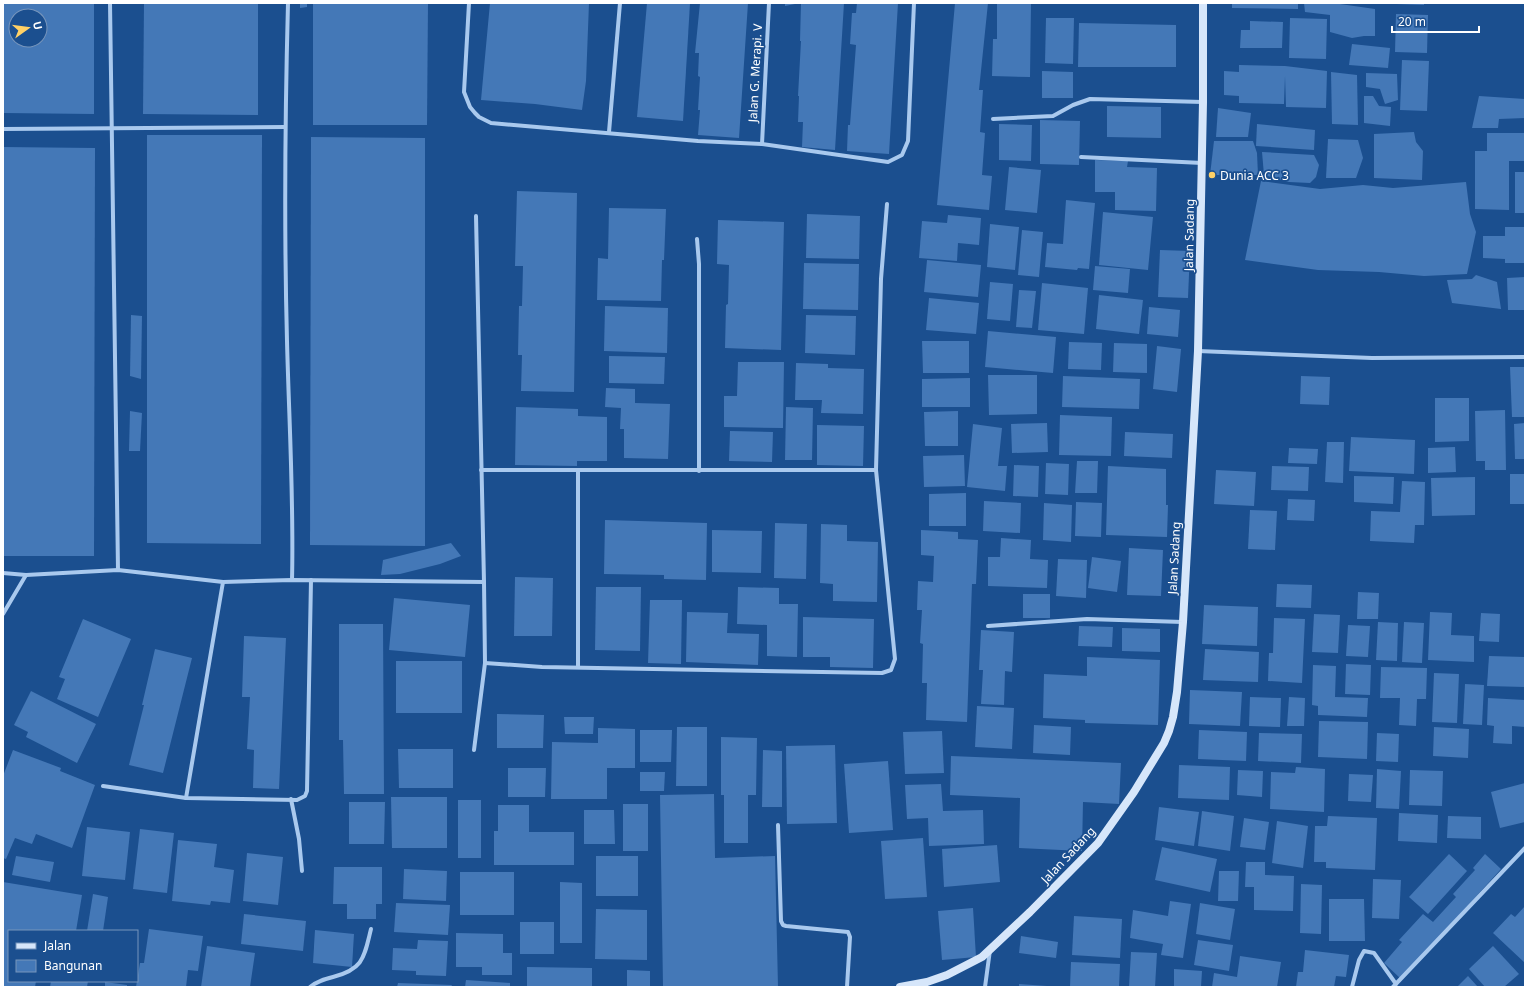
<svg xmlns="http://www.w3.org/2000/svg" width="1528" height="990" viewBox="0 0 1528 990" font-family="'Noto Sans',sans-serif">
<rect width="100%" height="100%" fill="#1b4f8f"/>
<g fill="#4478b7" fill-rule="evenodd">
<path d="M3,3H94V114L3,113ZM16,16H40V40H16Z"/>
<path d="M144,3H258V115L143,114Z"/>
<path d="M300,3H307V7L300,8Z"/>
<path d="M313,3H428L427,125H313Z"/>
<path d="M490,3H589L586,81L582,110L535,104L481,100Z"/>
<path d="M647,3H690L683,121L637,117Z"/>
<path d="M700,3H748L739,138L698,135L700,110H698L700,77L698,76L699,53H695Z"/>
<path d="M785,3H795V4L785,6Z"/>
<path d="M801,3H844L835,150L802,147L803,122H798L799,96H798L801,41H800Z"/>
<path d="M857,3H898L889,154L847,151L848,125H850L856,45L850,44L852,13H856Z"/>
<path d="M955,3H988L979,90H983L980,132L985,133L982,175L992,176L989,210L937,205Z"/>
<path d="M997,3H1031L1030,77L992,76L993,39H997Z"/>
<path d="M1232,3H1298V9L1232,8Z"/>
<path d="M1304,3H1333L1375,9V36H1364L1352,38L1330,32V15L1305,12Z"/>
<path d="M1396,3H1424V5L1396,4Z"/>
<path d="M1396,14L1428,15L1427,53L1395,52Z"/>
<path d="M1046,18H1074L1073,64L1045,63Z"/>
<path d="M1290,18L1327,19L1326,59L1289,58Z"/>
<path d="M1250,21L1283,22L1282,48H1240L1241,30H1250Z"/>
<path d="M1079,23L1176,25V67H1078Z"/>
<path d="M1352,44L1390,48L1388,68L1349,65Z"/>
<path d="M1402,60L1429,61L1427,111L1400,110Z"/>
<path d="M1239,65L1285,66L1327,71L1326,108L1286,107L1285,76L1284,104L1239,103V96L1224,95V71L1239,72Z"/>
<path d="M1042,71L1073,72V98H1042Z"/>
<path d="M1331,72L1357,75L1358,125L1332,124Z"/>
<path d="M1366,73L1397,74L1398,100L1385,104L1380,89L1366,87Z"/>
<path d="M1364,96H1373L1379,106L1391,107L1390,126L1364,123Z"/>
<path d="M1479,96L1525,99V118L1499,119L1498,128H1472Z"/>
<path d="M1107,106L1161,107V138L1107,137Z"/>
<path d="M1218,108L1251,113L1248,137H1216Z"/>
<path d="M1040,120L1080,121L1079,165L1040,164Z"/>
<path d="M999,124L1032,125L1031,161L999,160Z"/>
<path d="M1257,124L1315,130L1314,150L1256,146Z"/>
<path d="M1414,132L1416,142L1423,151L1422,180L1374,178V134Z"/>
<path d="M1487,133H1525V161H1509V210L1475,209V151H1487Z"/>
<path d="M147,135H262L261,544L147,543Z"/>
<path d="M311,137L425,138V546L310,545Z"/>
<path d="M1328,139L1358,140L1363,158L1356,178H1326Z"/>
<path d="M1214,141H1253L1257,153L1258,175H1210Z"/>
<path d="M3,147L95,148L94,556H3Z"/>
<path d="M1262,152L1314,155L1319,165L1316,177L1310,183L1289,182L1264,175Z"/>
<path d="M1095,160L1128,161L1127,167L1157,168L1156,211L1115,210V192H1095Z"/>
<path d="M1009,167L1041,170L1037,213L1005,210Z"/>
<rect x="1515" y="172" width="10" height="41"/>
<path d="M1261,181L1320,189L1363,185L1393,188L1466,182L1470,214L1476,232L1467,274L1424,276L1379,272L1318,270L1245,260Z"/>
<path d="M517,191L577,193L574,392L521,391L522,355H518L519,306H522L523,266H515Z"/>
<path d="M1066,200L1095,203L1089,269L1078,268L1077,270L1045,267L1047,243L1063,244Z"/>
<path d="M609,208L666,209L664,260H662L661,301L597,300L598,258L608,259Z"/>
<path d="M1103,212L1153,217L1148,270L1099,265Z"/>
<path d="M807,214L860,216L859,259L806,258Z"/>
<path d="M948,215L981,218L979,245L958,243L957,261L919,258L922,221L947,223Z"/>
<path d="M718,220L784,222L781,350L725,348L726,305L728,304L729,265L717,264Z"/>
<path d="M990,224L1019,227L1015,270L987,267Z"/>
<path d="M1505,227H1525V263H1505V259L1483,258V236H1505Z"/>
<path d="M1022,230L1043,232L1039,277L1018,275Z"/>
<path d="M1160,250L1190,251L1188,298L1158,297Z"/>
<path d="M927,260L981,265L978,297L924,292Z"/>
<path d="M804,263L859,264L858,310L803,309Z"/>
<path d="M1095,266L1130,269L1128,293L1093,290Z"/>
<path d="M1476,275L1497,282L1501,309L1452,303L1447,280L1472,279Z"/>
<path d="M1525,277V310H1508L1507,278Z"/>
<path d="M990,282L1013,284L1010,321L987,319Z"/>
<path d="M1042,283L1088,288L1084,334L1038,330Z"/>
<path d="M1019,290L1036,291L1032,328L1016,327Z"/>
<path d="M1099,295L1143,300L1139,334L1096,329Z"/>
<path d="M929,298L979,303L976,334L926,330Z"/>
<path d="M605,306L668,308L667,353L604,351Z"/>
<path d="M1149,307L1180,310L1178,337L1147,334Z"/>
<path d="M131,315L142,316L141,379L130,376Z"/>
<path d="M806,315L856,316L855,355L805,353Z"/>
<path d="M988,331L1056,337L1053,373L985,367Z"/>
<path d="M922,341H969V373H923Z"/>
<path d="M1069,342L1102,343L1101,370L1068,369Z"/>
<path d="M1114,343L1147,344V373L1113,372Z"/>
<path d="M1157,346L1181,349L1177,392L1153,389Z"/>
<path d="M609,356L665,357L664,384L609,383Z"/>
<path d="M738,362H784L783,428L724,427V396H737Z"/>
<path d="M796,363L828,364V368L864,369L863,414L821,413L822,400H795Z"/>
<path d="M1510,367H1525V417H1512Z"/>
<path d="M988,375H1037V414L989,415Z"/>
<path d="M1063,376L1140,379L1139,409L1062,407Z"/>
<path d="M1301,376L1330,377L1329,405L1300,404Z"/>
<path d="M970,378V407H922V379Z"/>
<path d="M606,388L635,389V403L670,404L668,459L624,458V429H620L621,408L605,407Z"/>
<path d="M1435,398H1469V441L1435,442Z"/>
<path d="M516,407L578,409V416L607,417V461H577V466L515,465Z"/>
<path d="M786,407L813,408L812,460H785Z"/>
<path d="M1505,410L1506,470H1485V461H1476L1475,411Z"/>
<path d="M130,411L142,413L140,451H129Z"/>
<path d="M958,411V446H925L924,412Z"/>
<path d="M1060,415L1112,417L1111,456L1059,455Z"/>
<path d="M1047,423L1048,452L1012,453L1011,424Z"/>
<path d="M1525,423V459H1515L1514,424Z"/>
<path d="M973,424L1002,428L998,466H1007L1005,491L967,487Z"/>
<path d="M817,425L864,426L863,466L817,465Z"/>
<path d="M730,431L773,432L772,462L729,461Z"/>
<path d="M1125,432L1173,434L1172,458L1124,456Z"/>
<path d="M1351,437L1415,440L1414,474L1349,471Z"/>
<path d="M1327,442H1344L1343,483L1325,482Z"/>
<path d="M1455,447L1456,472L1428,473V448Z"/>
<path d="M1289,448L1318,449L1317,464L1288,463Z"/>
<path d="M964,455L965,486L924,487L923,456Z"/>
<path d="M1077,461H1098L1097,493H1075Z"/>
<path d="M1046,463L1069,464L1068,495L1045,494Z"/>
<path d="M1014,465L1039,466L1038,497L1013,496Z"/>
<path d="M1108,466L1166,469V505H1168L1167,537L1106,535Z"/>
<path d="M1272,466L1309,467L1308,491L1271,490Z"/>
<path d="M1216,470L1256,472L1254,506L1214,504Z"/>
<rect x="1510" y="474" width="15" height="30"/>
<path d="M1354,476L1394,477L1393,504L1354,502Z"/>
<path d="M1475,477V515L1432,516L1431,478Z"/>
<path d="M1402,481L1425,482L1424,525H1415L1414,543L1370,541L1371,511L1400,512Z"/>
<path d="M966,493V526H929V494Z"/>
<path d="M1288,499L1315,500L1314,521L1287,520Z"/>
<path d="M984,501L1021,503L1020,533L983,531Z"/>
<path d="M1076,502L1102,503L1101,537L1075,536Z"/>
<path d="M1044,503L1072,505L1071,542L1043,540Z"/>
<path d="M1250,510L1277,511L1275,550L1248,549Z"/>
<path d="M605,520L707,523L706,580L664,579V575L604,574Z"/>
<path d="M775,523L807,524L806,579L774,578Z"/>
<path d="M821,524L847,525V541L878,542L877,602L833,601V584L820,583Z"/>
<path d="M712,530L762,531L761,573L712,572Z"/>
<path d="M921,530L958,532V539L978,540L976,584H972L967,722L926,720L927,683H922L923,644L920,643L922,610H917L918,581L933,582L934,556L921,555Z"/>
<path d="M1001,538L1031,540L1030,559L1048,560L1047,588L988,586V557H1000Z"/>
<path d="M451,543L461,556L440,564L400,574L381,575L383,560Z"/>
<path d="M1129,548L1163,550L1161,596L1127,595Z"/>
<path d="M1092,557L1121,561L1117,592L1088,588Z"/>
<path d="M1058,559L1087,560L1086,598L1056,596Z"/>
<path d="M515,577L553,578L552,636H514Z"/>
<path d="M1277,584L1312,585L1311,608L1276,607Z"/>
<path d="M596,587H641L640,651L595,650Z"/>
<path d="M738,587L779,588V604H798L797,657L767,656V625L737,624Z"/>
<path d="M1358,592L1379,593L1378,619H1357Z"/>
<rect x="1023" y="594" width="27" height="24"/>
<path d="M394,598L470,605L465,657L389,650Z"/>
<path d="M650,600H682L681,664L648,663Z"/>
<path d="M1204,605L1258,607L1257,646L1202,644Z"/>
<path d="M687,612L728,613L727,633L759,634L758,665L686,662Z"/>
<path d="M1430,612L1452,613L1451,635L1474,636V662L1428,660Z"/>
<path d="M1481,613L1500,614L1499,642L1479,641Z"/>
<path d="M1314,614L1340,615L1338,653L1312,652Z"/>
<path d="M803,617L874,619L873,668L830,667V657H803Z"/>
<path d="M1274,618L1305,619L1302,683L1268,681L1269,653H1273Z"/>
<path d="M83,619L131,639L98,717L57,699L65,679L59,677Z"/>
<path d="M1378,622L1398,623L1397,661L1376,660Z"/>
<path d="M1404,622L1424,623L1422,663L1402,662Z"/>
<path d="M339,624H383L384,794H344L343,740H339Z"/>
<path d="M1348,625L1370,626L1368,657L1346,656Z"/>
<path d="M1079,626L1113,627L1112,647L1078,646Z"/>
<path d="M1122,628L1160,629V652L1122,651Z"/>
<path d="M981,630L1014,632L1012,672L1005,671L1004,705L981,704L983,670H979Z"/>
<path d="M244,636L286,638L279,789L253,788L254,750L247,749L250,697H242Z"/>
<path d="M155,649L192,658L163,773L129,765L144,705H142Z"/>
<path d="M1205,649L1259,652L1258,682L1203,680Z"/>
<path d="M1489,656L1525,657V687L1487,686Z"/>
<path d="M1087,657L1160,660L1158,725L1085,723V720L1043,718L1044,674L1087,676Z"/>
<rect x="396" y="661" width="66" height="52"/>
<path d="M1346,664L1371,665L1370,695L1345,694Z"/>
<path d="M1313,665L1336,666L1335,697L1368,698L1367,717L1318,715V706L1312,705Z"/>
<path d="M1381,667L1427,668L1426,699H1417L1416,726L1399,725L1400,698H1380Z"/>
<path d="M1434,673L1459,674L1457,723L1432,722Z"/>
<path d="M1465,684L1484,685L1482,725L1463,724Z"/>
<path d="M1190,690L1242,692L1240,726L1189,724Z"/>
<path d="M31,691L96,724L77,763L26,737L28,732L14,725Z"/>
<path d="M1250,697L1281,698L1280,727L1249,726Z"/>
<path d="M1289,697L1305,698L1304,726H1287Z"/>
<path d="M1488,698L1525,700V727L1512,726V744L1493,743L1494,726L1487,725Z"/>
<path d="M977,706L1014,708L1012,749L975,747Z"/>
<path d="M497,714L544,715L543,748H497Z"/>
<path d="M564,717H594L593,734H565Z"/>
<path d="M1319,721L1368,722L1367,759L1318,757Z"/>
<path d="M1034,725L1071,727L1070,755L1033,753Z"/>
<path d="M677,727H707V786H676Z"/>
<path d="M1434,727L1469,729L1468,758L1433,756Z"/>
<path d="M598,728L635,729V768H607V799H551L552,742L598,743Z"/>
<path d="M640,730H672L671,762H640Z"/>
<path d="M1199,730L1247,732L1246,761L1198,759Z"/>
<path d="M942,731L944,773L905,774L903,732Z"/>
<path d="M1259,733L1302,734L1301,763L1258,761Z"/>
<path d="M1377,733L1399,734L1398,762L1376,761Z"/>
<path d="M721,737L757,738L756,795H748V843H724V795H721Z"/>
<path d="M835,745L837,823L787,824L786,746Z"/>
<path d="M398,749H453V788H399Z"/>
<path d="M13,750L61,768L60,771L95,785L72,848L36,834L32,844L15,838L6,859L3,858V776Z"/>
<path d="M763,750L782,751V807H762Z"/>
<path d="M951,756L1121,763L1119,804L1083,802L1082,851L1019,848L1020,798L950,795Z"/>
<path d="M888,761L893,830L849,833L844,764Z"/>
<path d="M1179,765L1230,767L1229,800L1178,798Z"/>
<path d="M1296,767L1325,769L1324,812L1270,809L1271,772L1295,773Z"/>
<path d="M508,768H546L545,797H508Z"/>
<path d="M1377,769L1401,771L1399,809L1376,808Z"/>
<path d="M1238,770L1263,771L1262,797L1237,795Z"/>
<path d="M1410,770L1443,771L1442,806L1409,805Z"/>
<path d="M640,772H665L664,791H640Z"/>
<path d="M1349,774L1373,775L1371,802L1348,801Z"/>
<path d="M1525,783V822L1500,828L1491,792Z"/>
<path d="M941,784L943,811L983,810L984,844L929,846L928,818L907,819L905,785Z"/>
<path d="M714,794L715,858L775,856L778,987H663L660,795Z"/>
<path d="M391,797H447V848H392Z"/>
<rect x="458" y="800" width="23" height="58"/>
<path d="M349,802H385L384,844H349Z"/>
<rect x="623" y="804" width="25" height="47"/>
<path d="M498,805H529V832H574V865H494V831H498Z"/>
<path d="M1159,807L1199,812L1194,846L1155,840Z"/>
<path d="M584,810H614L615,844H584Z"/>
<path d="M1202,811L1234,816L1230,851L1198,846Z"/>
<path d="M1399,813L1438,815L1437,843L1398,841Z"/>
<path d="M1328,816L1377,818L1375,870L1326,868V862H1314L1315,826H1327Z"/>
<path d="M1448,816L1481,817V839L1447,838Z"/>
<path d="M1244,818L1269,822L1265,850L1240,847Z"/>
<path d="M1277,821L1308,826L1303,868L1272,863Z"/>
<path d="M87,827L130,832L125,880L82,876Z"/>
<path d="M140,829L174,833L167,893L133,889Z"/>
<path d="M923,838L927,897L885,899L881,841Z"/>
<path d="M178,840L217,844L214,867L234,870L230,903L211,901L210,905L172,901Z"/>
<path d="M997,845L1000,882L944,887L942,849Z"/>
<path d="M1162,847L1217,859L1210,892L1155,880Z"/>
<path d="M247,853L283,857L278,905L243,901Z"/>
<path d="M1449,854L1467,871L1428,914L1409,897Z"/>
<path d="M1485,854L1501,869L1401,979L1384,963L1402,942L1399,940L1423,914L1433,922L1456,897L1453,894L1475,870L1473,868Z"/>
<path d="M16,856L54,862L50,882L12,875Z"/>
<rect x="596" y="856" width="42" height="40"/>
<path d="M1246,862H1265V875L1294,876L1293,911L1254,910V887H1245Z"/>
<path d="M334,867H382V904H376V919H347V904H333Z"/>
<path d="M404,869L447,871L446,901L403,899Z"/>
<path d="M1219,871H1239L1238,901H1218Z"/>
<rect x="460" y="872" width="54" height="43"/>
<path d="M1373,879L1401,880L1399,919L1372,918Z"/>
<path d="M3,882L82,895L76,931H9V981H36L35,987H3Z"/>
<path d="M560,882L582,883V943H560Z"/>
<path d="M1301,884L1322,885L1321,934L1300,933Z"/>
<path d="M93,894L108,897L103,931H87Z"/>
<path d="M1329,899H1364L1365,941H1329Z"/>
<path d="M1170,901L1191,904L1183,958L1161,955L1163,944L1130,938L1133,910L1168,916Z"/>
<path d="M396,903L450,905L448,935L394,932Z"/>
<path d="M1200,903L1235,909L1230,940L1196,934Z"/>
<path d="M1525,906V963L1493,933L1511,914L1515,917Z"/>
<path d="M973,908L976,957L942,960L938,911Z"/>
<path d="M596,909L647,910V960L595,959Z"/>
<path d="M244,914L306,921L303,951L241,944Z"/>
<path d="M1074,916L1122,919L1120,958L1072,955Z"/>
<rect x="520" y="922" width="34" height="32"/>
<path d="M149,929L203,936L198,971L188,970L186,987H136L140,963H144Z"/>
<path d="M315,930L354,934L352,967L313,963Z"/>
<path d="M456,933L503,934V953H512V975H482V967H456Z"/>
<path d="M1021,936L1058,942L1056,958L1019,953Z"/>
<path d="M418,940L448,941L446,976L416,975V971L392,970L393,948L417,949Z"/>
<path d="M1198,940L1233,945L1229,971L1194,965Z"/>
<path d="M207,946L255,953L250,987H201Z"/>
<path d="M1493,946L1519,974L1504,987H1485L1469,969Z"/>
<path d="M1305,950L1349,955L1346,977L1336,976L1334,987H1296L1298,972H1303Z"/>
<path d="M1131,952L1157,953L1155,987H1129Z"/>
<path d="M1240,956L1281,962L1277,987H1212L1214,973L1237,977Z"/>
<path d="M1071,962L1120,964L1119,987H1070Z"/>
<path d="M527,967L592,968V987H527Z"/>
<path d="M1174,969L1202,971L1201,987H1174Z"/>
<path d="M627,970L650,971V987H627Z"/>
<path d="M1468,976L1478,987H1457Z"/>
<path d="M466,980L510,983V987H465Z"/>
<path d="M51,981H88L87,987H50Z"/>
<path d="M105,982L127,985V987H105Z"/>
<path d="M398,983L452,985L451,987H397Z"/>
<path d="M1019,984L1047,986V987H1019Z"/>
</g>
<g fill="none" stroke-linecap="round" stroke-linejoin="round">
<g stroke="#a9c9ee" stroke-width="4">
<path d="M110,3L118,570"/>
<path d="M288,3C285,116 284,228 287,341C289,421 294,500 292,580"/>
<path d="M469,3L464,92L470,107L475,113L479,117L491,123L698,141L762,144L888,162L902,155L908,141L914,3"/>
<path d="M993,119L1053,116L1073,105L1090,99L1203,102"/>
<path d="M3,129L285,127"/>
<path d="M609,132L620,3"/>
<path d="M762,144L769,3"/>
<path d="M1081,157L1202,163"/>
<path d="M697,239L699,264V471"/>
<path d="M1198,351L1372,358L1525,357"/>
<path d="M481,470H876"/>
<path d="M3,573L26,575L118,570L223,582L292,580L484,582"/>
<path d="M3,614L26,575"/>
<path d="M988,626L1087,619L1183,622"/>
<path d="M485,663L542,667L882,673L891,670L895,659L876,470L881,279L887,204"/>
<path d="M578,667V471"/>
<path d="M474,750L485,663L484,582L476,216"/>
<path d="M103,786L186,798L297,800L305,796L307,791L311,580"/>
<path d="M186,798L223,582"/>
<path d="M291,799L299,839L302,871"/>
<path d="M778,825L781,921L783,925L786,926L848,932L850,937L847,987"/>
<path d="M310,987C317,981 325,979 333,977C364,969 364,957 371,929"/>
<path d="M985,987L990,950"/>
<path d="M1352,987L1359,960L1364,951L1374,953L1396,984"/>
<path d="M1393,987L1525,848"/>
</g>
<path stroke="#d6e6fa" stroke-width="8" d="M900,987L927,982L947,975L982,957L1030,912L1098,843L1134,792L1164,743L1169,731L1173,717L1177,692L1183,622L1198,351L1203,102V3"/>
</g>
<circle fill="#ffd166" stroke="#1b4f8f" stroke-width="1.5" cx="1212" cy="175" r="4"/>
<g text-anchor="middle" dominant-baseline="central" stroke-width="3.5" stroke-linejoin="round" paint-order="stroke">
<g font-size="12" fill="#fff" stroke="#1b4f8f">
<text transform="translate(755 73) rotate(-87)">Jalan G. Merapi. V</text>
<text transform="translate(1189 235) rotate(-89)">Jalan Sadang</text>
<text transform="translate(1174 558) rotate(-87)">Jalan Sadang</text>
<text transform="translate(1068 855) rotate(-47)">Jalan Sadang</text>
</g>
<g font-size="12" fill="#fff" stroke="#1b4f8f" text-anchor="start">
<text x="1220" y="175">Dunia ACC 3</text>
</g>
</g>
<rect width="1528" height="990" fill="none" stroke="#ffffff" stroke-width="8"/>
<rect x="8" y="930" width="130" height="52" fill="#1b4f8f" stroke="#7695bc"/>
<rect x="16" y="943" width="20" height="6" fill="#d6e6fa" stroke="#7695bc"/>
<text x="44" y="950" font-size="12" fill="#ffffff">Jalan</text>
<rect x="16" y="960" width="20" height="12" fill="#4478b7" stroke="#7695bc"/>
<text x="44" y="970" font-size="12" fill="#ffffff">Bangunan</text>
<g transform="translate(28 28) rotate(76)"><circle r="19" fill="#1b4f8f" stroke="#7695bc"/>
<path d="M0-3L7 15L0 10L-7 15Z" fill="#ffd166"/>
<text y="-6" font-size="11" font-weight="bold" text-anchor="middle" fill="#ffffff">U</text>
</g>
<path d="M1392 26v6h87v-6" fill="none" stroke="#ffffff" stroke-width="2"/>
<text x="1398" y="26" font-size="12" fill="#ffffff" stroke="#1b4f8f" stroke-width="3" paint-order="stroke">20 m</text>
</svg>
